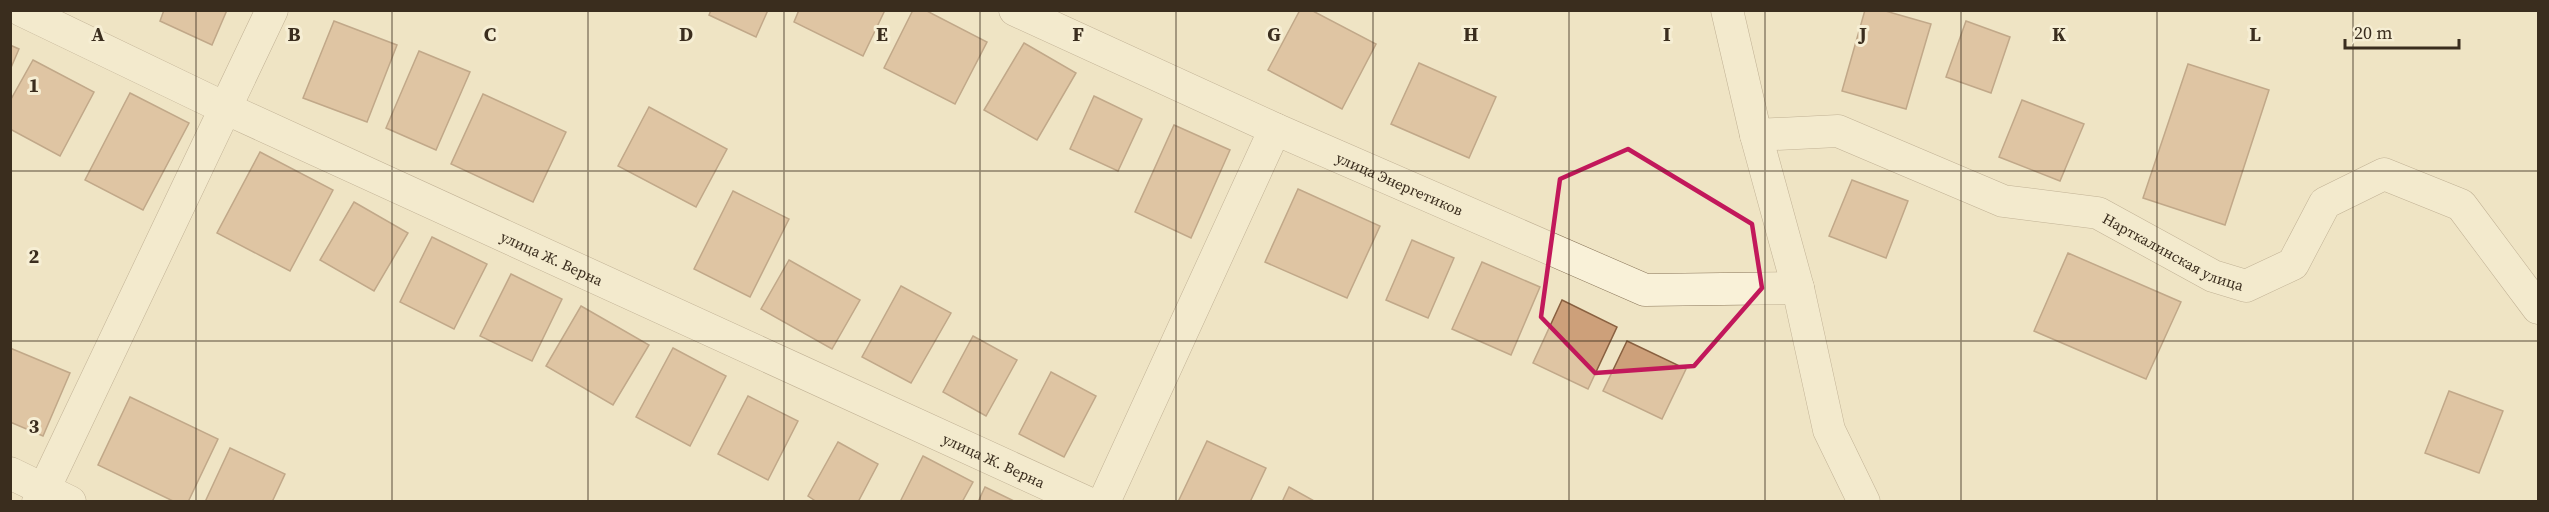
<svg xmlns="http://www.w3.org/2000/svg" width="2549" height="512" viewBox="0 0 2549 512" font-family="'Source Serif 4',serif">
<rect width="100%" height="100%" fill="#efe4c4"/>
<g fill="#cda07a" stroke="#896040" stroke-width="1.5">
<path d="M164,10H227L212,45L160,21Z"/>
<path d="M711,10H768L756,37L709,15Z"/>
<path d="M799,10H885L863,56L794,22Z"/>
<path d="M913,10H925L987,42L955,104L884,68Z"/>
<path d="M1300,10H1311L1376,44L1342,109L1268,70Z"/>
<path d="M1865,10H1882L1931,24L1906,109L1842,91Z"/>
<path d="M334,21L397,45L367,122L303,98Z"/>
<path d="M1966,21L2010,37L1991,93L1946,77Z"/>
<path d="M1024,43L1076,73L1037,140L984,110Z"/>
<path d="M10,45L19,49L10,70Z"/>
<path d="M419,51L470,72L436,150L386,128Z"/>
<path d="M33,60L94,92L60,156L10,129V101Z"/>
<path d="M1419,63L1496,97L1469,158L1391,124Z"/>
<path d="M2188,64L2269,90L2225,225L2143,198Z"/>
<path d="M130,93L189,123L143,210L85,180Z"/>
<path d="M483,94L566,132L533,202L451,164Z"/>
<path d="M1094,96L1142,119L1118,171L1070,149Z"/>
<path d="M2022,100L2084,124L2060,181L1999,157Z"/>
<path d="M649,107L727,149L696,207L618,166Z"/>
<path d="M1174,125L1230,150L1191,238L1135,212Z"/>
<path d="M260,152L333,190L290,271L217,233Z"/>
<path d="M1852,180L1908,201L1886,258L1829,236Z"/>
<path d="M1298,189L1380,226L1347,298L1265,262Z"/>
<path d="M733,191L789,219L750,297L694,269Z"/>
<path d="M354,202L408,233L374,291L320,260Z"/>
<path d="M432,237L487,264L454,329L400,302Z"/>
<path d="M1412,240L1454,258L1428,318L1386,300Z"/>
<path d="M2068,253L2181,302L2146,379L2034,331Z"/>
<path d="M789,260L860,300L832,349L761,309Z"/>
<path d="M1482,262L1540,287L1511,355L1452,329Z"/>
<path d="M511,274L562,299L532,361L480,336Z"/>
<path d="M901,286L951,313L911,383L862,357Z"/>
<path d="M1562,300L1617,327L1588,389L1533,363Z"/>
<path d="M581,306L649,345L613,405L546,366Z"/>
<path d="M973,336L1017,360L986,416L943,392Z"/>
<path d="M1627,341L1686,369L1662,419L1603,391Z"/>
<path d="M10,348L70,373L43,436L10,422Z"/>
<path d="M673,348L726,376L690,446L636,417Z"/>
<path d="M1051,372L1096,396L1064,457L1019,434Z"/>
<path d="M2449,391L2503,411L2479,473L2425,453Z"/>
<path d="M748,396L798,421L768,480L718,454Z"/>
<path d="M130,397L218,439L188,502H175L98,465Z"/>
<path d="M1207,441L1266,468L1250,502H1178Z"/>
<path d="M838,442L878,464L858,502H817L808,496Z"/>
<path d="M230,448L285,474L272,502H205Z"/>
<path d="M923,456L973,482L962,502H900Z"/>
<path d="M985,487L1016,502H978Z"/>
<path d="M1289,487L1316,502H1282Z"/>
</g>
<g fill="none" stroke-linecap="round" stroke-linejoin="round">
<g stroke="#8a765a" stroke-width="33">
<g id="street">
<path id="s1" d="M21,10L227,109L1086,502"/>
<path id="s2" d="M1015,10L1275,129L1645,290L1798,288"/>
<path d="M1727,10L1756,135L1798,288L1829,430L1864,502"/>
<path id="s3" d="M1756,135L1838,131L2003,201L2098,213L2213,276L2246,286L2293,264L2325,203L2384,174L2461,205L2538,308"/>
<path d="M10,473L70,502"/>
<path d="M38,502L272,10"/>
<path d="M1104,502L1275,129"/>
</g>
</g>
<use href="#street" stroke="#f9f1d8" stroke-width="32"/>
</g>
<path d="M0 0H2549V512H0ZM1628,149L1752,224L1762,288L1694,366L1595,373L1541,317L1560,179Z" fill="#efe4c4" fill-opacity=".55" fill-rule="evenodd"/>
<path fill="none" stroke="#c2185b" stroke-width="4.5" stroke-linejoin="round" d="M1628,149L1752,224L1762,288L1694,366L1595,373L1541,317L1560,179Z"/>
<path fill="none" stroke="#3a2d1e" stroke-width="1.5" stroke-opacity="0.55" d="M196,10V502M392,10V502M588,10V502M784,10V502M980,10V502M1176,10V502M1373,10V502M1569,10V502M1765,10V502M1961,10V502M2157,10V502M2353,10V502M10,171H2538M10,341H2538"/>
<g text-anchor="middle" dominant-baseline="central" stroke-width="6" stroke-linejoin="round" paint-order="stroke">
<g font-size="15" fill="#3a2d1e" stroke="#f6eed4">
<text stroke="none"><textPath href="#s2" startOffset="422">улица Энергетиков</textPath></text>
<text stroke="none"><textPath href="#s3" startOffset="442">Нарткалинская улица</textPath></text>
<text stroke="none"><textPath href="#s1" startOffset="586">улица Ж. Верна</textPath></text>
<text stroke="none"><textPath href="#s1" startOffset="1072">улица Ж. Верна</textPath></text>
</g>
</g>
<g font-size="20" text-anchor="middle" font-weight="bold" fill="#3a2d1e" stroke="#f6eed4" stroke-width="6" stroke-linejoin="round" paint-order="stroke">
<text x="98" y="41">A</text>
<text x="294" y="41">B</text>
<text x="490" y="41">C</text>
<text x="686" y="41">D</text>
<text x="882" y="41">E</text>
<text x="1078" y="41">F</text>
<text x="1274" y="41">G</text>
<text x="1471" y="41">H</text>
<text x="1667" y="41">I</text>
<text x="1863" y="41">J</text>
<text x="2059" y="41">K</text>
<text x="2255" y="41">L</text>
<text x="34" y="92">1</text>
<text x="34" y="263">2</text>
<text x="34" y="433">3</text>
</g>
<rect width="2549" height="512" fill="none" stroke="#3a2d1e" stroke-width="24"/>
<path d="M2345 39v9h114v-9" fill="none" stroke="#3a2d1e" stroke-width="3"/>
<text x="2354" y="39" font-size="18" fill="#3a2d1e" stroke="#f6eed4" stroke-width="4.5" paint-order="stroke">20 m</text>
</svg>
